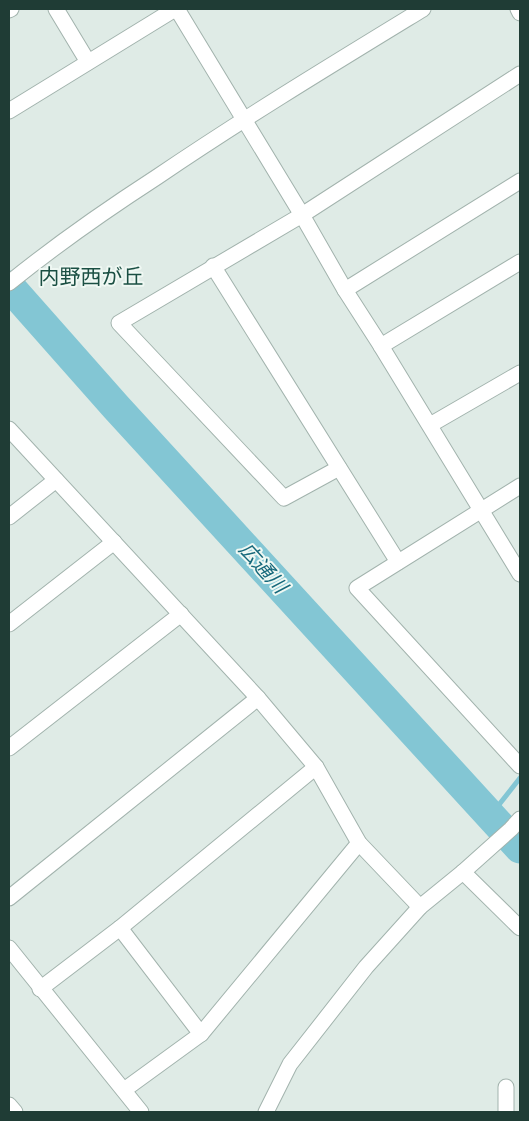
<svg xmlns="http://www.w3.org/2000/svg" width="529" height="1121" viewBox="0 0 529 1121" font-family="'Exo 2','Noto Sans JP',sans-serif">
<rect width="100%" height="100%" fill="#dfebe6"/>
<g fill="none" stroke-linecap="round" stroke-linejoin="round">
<path stroke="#83c6d4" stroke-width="5" d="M490,816L520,778"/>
<path stroke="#83c6d4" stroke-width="31" d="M9,286L116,407L520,848"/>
<g stroke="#a2b3ad" stroke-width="17">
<g id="minor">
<path d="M56,9L88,62"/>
<path d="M177,9L302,215L345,290L381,346L520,574"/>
<path d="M518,9L520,13"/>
<path d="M9,10L11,9"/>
<path d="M9,111L175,9"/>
<path d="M213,266L398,562"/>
<path d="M9,283C56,245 106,210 157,177C244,118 333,64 423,9"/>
<path d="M345,290L520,181"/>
<path d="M381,346L520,262"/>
<path d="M430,425L520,373"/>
<path d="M9,429L258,698L316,767L359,843L420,907"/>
<path d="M339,468L284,498L119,323L302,215L520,74"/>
<path d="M520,486L357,588L520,766"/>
<path d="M9,517L56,480"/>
<path d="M9,624L114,542"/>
<path d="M9,748L181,614"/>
<path d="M463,872L520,928"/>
<path d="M9,898L258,698"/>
<path d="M120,928L201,1034"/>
<path d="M9,948L141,1112"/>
<path d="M40,989L120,928L316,767"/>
<path d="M506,1087V1112"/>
<path d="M124,1090L201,1034L359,843"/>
<path d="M9,1105L15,1112"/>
<path d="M266,1112L290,1064L366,967L420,907L463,872L511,829L520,819"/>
</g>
</g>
<use href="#minor" stroke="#fff" stroke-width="15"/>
</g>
<g text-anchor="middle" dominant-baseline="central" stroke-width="4" stroke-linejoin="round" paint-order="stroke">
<g font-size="20" font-style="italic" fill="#16687b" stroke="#eff8f3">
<text transform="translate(264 567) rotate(48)">広通川</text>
</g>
<g font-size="21" fill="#1a4f43" stroke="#eff8f3">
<text x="91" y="275">内野西が丘</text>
</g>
</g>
<rect width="529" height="1121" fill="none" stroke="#1f3c35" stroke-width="20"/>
</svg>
